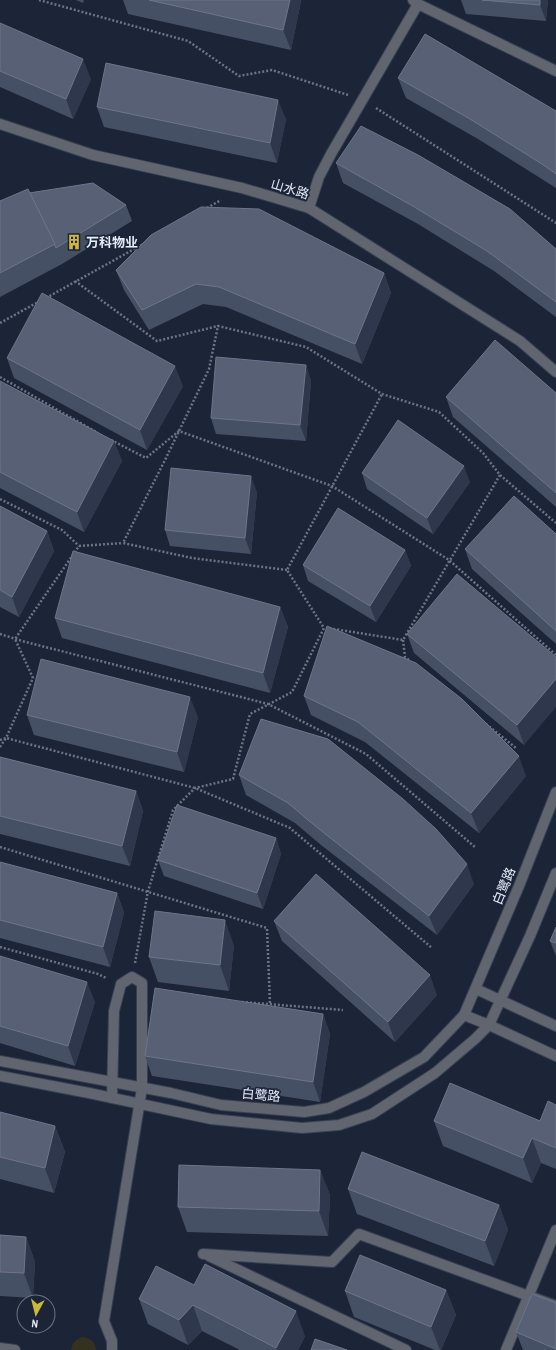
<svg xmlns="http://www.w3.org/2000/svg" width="556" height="1350" viewBox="0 0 556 1350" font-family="'Archivo Narrow','Noto Sans SC',sans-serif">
<rect width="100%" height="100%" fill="#1c2438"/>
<path fill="#343121" d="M82,1337C90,1338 95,1341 96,1350H71C72,1343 75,1340 82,1337Z"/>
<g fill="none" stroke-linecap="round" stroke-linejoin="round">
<g stroke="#384053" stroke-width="12">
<g id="minor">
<path d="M413,0L418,4L556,71"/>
<path d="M0,124L93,155L242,188L309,208L520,341L556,372"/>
<path d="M309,208L319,177L331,154L418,4"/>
<path d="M203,1254L332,1262L359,1234L556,1306"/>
<path d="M209,1256L406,1350"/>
<path d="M0,1348L15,1350"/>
<path d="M112,1350V1341L104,1321L142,1088V983L132,977L121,984L114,1011L112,1098"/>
<path d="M506,1350L556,1230"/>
</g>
</g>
<g stroke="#384053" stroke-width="12">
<g id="tertiary">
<path d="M476,989L556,1026"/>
<path d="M464,1015L489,1025L556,1056"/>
<path d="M0,1061L171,1093L221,1105L304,1112L329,1108L364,1092L424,1057L464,1015L519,886L556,792"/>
<path d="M0,1076L89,1093L211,1119L302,1128L339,1125L372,1114L435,1073L475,1039L489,1025L530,936L556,873"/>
</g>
</g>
<g stroke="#6d7485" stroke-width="2.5" stroke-dasharray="2 2" stroke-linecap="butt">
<path d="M39,0L188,41L239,76L272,70L348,95"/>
<path d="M376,108L556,223"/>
<path d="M207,208L221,200"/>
<path d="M75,281L157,341L218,326"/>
<path d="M46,298L145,243"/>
<path d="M0,323L40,301"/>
<path d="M0,377L98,433"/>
<path d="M111,440L146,458L179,431L332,486L449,560L556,655"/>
<path d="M500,475L556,523"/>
<path d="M0,499L62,530L79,546"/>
<path d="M287,570L192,558L123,543L165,460L209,369L218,326L306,347L382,394L439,412L483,453L500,475L403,640L334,629"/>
<path d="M0,634L22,641L268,704L366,754L475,847"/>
<path d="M403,640L405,657L410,661"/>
<path d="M486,724L516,748"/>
<path d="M0,740L6,738L33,678L15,639L79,546L123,543"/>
<path d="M0,747L6,738L195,788L290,828L432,948"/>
<path d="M0,847L267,928L270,1004"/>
<path d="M0,947L98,974L106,978"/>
<path d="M135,963L148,891L173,810L195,788L233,779L250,714L292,692L324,628L287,570L382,394"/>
<path d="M242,1002L343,1010"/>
</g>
<use href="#minor" stroke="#60656f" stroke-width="10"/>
<use href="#tertiary" stroke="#60656f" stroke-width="10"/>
</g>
<g fill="#465064">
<path d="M76,0H84L83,3Z"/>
<path d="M123,0H301V1L291,50L128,14Z"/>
<path d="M461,0H548L546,21L466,14Z"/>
<path d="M0,23L91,79L73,119L0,87Z"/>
<path d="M398,78L556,111V188L478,139L406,98Z"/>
<path d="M97,107L286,119L277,163L104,127Z"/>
<path d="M336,163L556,249V317L494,271L418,224L343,183Z"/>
<path d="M29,193L126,205L132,221L62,264L0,297V201Z"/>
<path d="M116,270L384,273L391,293L362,364L226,307L203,304L149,330L124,290Z"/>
<path d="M7,358L183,386L147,450L14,378Z"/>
<path d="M306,365L311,381L306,441L216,434L211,418Z"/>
<path d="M0,381L114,441L122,461L84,532L0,488Z"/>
<path d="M556,393V507L453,417L446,397Z"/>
<path d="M362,473L470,482L433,534L367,489Z"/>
<path d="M257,492L251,554L170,546L165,530Z"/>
<path d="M0,506L47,531L54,551L19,617L0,607Z"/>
<path d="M556,534V644L472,569L465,549Z"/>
<path d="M405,550L411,566L376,622L308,581L303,565Z"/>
<path d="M280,607L288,627L270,693L62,638L55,618Z"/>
<path d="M407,634L556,657L524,745L414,653Z"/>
<path d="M304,696L526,776L479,833L365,742L311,715Z"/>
<path d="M27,715L198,717L184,772L34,735Z"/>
<path d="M0,757L136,791L143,811L130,866L0,834Z"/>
<path d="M239,775L474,884L437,935L321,845L295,823L246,795Z"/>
<path d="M276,838L281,854L263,909L164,876L158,860Z"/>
<path d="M0,862L117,893L124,913L110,967L0,938Z"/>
<path d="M274,921L437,995L395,1042L282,941Z"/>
<path d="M556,927V956L550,941Z"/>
<path d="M234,945L229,991L158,982L149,957Z"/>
<path d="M0,956L95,1002L75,1066L0,1043Z"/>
<path d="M323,1014L330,1034L320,1102L152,1076L145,1056Z"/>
<path d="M556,1105V1169L541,1163L532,1183L443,1146L434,1121H540Z"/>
<path d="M0,1112L55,1126L65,1152L54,1193L0,1179Z"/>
<path d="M320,1170L330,1195L328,1236L187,1232L178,1207Z"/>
<path d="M348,1189L499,1205L508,1230L494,1266L357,1214Z"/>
<path d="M0,1235L26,1237L35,1262L33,1298L0,1296Z"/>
<path d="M194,1285L305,1336L298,1350H240L202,1331L188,1345L148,1324L139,1299Z"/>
<path d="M446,1290L456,1315L441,1350H435L354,1317L345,1291Z"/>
<path d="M556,1303V1350H523L516,1332Z"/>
</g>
<g fill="#2e374c">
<path d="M290,0H301V1L291,50L283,30Z"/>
<path d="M540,0H548L546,21L540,5Z"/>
<path d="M83,59L91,79L73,119L66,99Z"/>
<path d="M278,100L286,119L277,163L270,143Z"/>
<path d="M384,273L391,293L362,364L355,344Z"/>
<path d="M306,365L311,381L306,441L300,425Z"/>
<path d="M175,366L183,386L147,450L140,430Z"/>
<path d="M114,441L122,461L84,532L77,512Z"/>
<path d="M464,466L470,482L433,534L427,518Z"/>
<path d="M251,476L257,492L251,554L245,538Z"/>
<path d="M47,531L54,551L19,617L12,597Z"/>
<path d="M405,550L411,566L376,622L370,606Z"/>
<path d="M280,607L288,627L270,693L263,673Z"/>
<path d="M556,679V707L524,745L517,725Z"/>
<path d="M190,697L198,717L184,772L177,752Z"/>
<path d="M519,756L526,776L479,833L471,813Z"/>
<path d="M136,791L143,811L130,866L122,846Z"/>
<path d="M276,838L281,854L263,909L257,893Z"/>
<path d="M467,864L474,884L437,935L429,916Z"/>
<path d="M117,893L124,913L110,967L103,947Z"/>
<path d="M225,920L234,945L229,991L220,965Z"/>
<path d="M430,975L437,995L395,1042L388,1022Z"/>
<path d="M87,982L95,1002L75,1066L68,1046Z"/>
<path d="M323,1014L330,1034L320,1102L313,1082Z"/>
<path d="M55,1126L65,1152L54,1193L45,1168Z"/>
<path d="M532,1138L541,1163L532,1183L523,1158Z"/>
<path d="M320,1170L330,1195L328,1236L319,1211Z"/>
<path d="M499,1205L508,1230L494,1266L485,1241Z"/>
<path d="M26,1237L35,1262L33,1298L24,1273Z"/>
<path d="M446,1290L456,1315L441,1350H440L431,1327Z"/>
<path d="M193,1305L202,1331L188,1345L179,1320Z"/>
<path d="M296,1311L305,1336L298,1350H277L276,1348Z"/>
</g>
<g fill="#576074" stroke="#6d7689">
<path d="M149,0H290L283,30Z"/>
<path d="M482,0H540V5Z"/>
<path d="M0,23L83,59L66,99L0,71Z"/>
<path d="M425,34L556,111V174L542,164L470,119L398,78Z"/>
<path d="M106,63L278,100L270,143L97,107Z"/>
<path d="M361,126L418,155L510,209L556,249V302L487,251L411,205L336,163Z"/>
<path d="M93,183L126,205L56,248L29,193Z"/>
<path d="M28,189L55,244L0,273V201Z"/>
<path d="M201,207L259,209L384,273L355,344L219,287L196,284L142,310L116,270L151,235Z"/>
<path d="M42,293L175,366L140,430L7,358Z"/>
<path d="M495,340L556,393V493L446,397Z"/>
<path d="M216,357L306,365L300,425L211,418Z"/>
<path d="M0,381L114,441L77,512L0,472Z"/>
<path d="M398,420L464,466L427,518L362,473Z"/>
<path d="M171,468L251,476L245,538L165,530Z"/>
<path d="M514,496L556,534V631L465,549Z"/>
<path d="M0,506L47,531L12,597L0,590Z"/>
<path d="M338,508L405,550L370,606L303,565Z"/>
<path d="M73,551L280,607L263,673L55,618Z"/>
<path d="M457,574L556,657V679L517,725L407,634Z"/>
<path d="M327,626L416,663L462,699L519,756L471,813L358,722L304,696Z"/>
<path d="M41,659L190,697L177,752L27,715Z"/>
<path d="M261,719L328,739L403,799L436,829L467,864L429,916L314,825L288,803L239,775Z"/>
<path d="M0,757L136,791L122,846L0,816Z"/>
<path d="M177,805L276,838L257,893L158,860Z"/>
<path d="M0,862L117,893L103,947L0,920Z"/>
<path d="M316,874L430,975L388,1022L274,921Z"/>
<path d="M155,911L225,920L220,965L149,957Z"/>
<path d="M556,927V943L550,941Z"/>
<path d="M0,956L87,982L68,1046L0,1026Z"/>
<path d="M155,988L323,1014L313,1082L145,1056Z"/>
<path d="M450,1083L540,1121L548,1101L556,1105V1148L532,1138L523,1158L434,1121Z"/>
<path d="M0,1112L55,1126L45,1168L0,1157Z"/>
<path d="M362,1152L499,1205L485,1241L348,1189Z"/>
<path d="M179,1165L320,1170L319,1211L178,1207Z"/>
<path d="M0,1235L26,1237L24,1273L0,1272Z"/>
<path d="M360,1255L446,1290L431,1327L345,1291Z"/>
<path d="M205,1264L296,1311L276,1348L193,1305L179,1320L139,1299L156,1266L194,1285Z"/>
<path d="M532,1294L556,1303V1349L516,1332Z"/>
<path d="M315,1339L347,1350H311Z"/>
</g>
<defs>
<g id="building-bare" transform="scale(1.2)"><path d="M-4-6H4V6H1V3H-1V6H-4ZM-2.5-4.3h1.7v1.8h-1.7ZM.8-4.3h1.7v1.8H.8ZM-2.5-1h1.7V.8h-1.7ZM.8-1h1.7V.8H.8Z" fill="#ceb837" stroke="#1c2438" stroke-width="2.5" paint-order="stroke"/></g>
</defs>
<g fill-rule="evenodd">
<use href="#building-bare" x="74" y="242"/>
</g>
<g text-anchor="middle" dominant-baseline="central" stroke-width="3.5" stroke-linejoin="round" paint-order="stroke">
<g font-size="13" fill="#e5ebf8" stroke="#1c2438">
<text transform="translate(290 189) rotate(17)">山水路</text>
<text transform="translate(504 886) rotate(-68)">白鹭路</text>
<text transform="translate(261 1095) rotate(5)">白鹭路</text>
</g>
<g font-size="13" font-weight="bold" fill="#e5ebf8" stroke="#1c2438" text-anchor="start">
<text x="86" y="242">万科物业</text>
</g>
</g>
<g transform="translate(36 1314) rotate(187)"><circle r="19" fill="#1c2438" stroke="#6c7485"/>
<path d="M0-3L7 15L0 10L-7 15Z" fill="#ceb837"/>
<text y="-6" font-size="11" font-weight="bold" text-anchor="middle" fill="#e5ebf8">N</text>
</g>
</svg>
